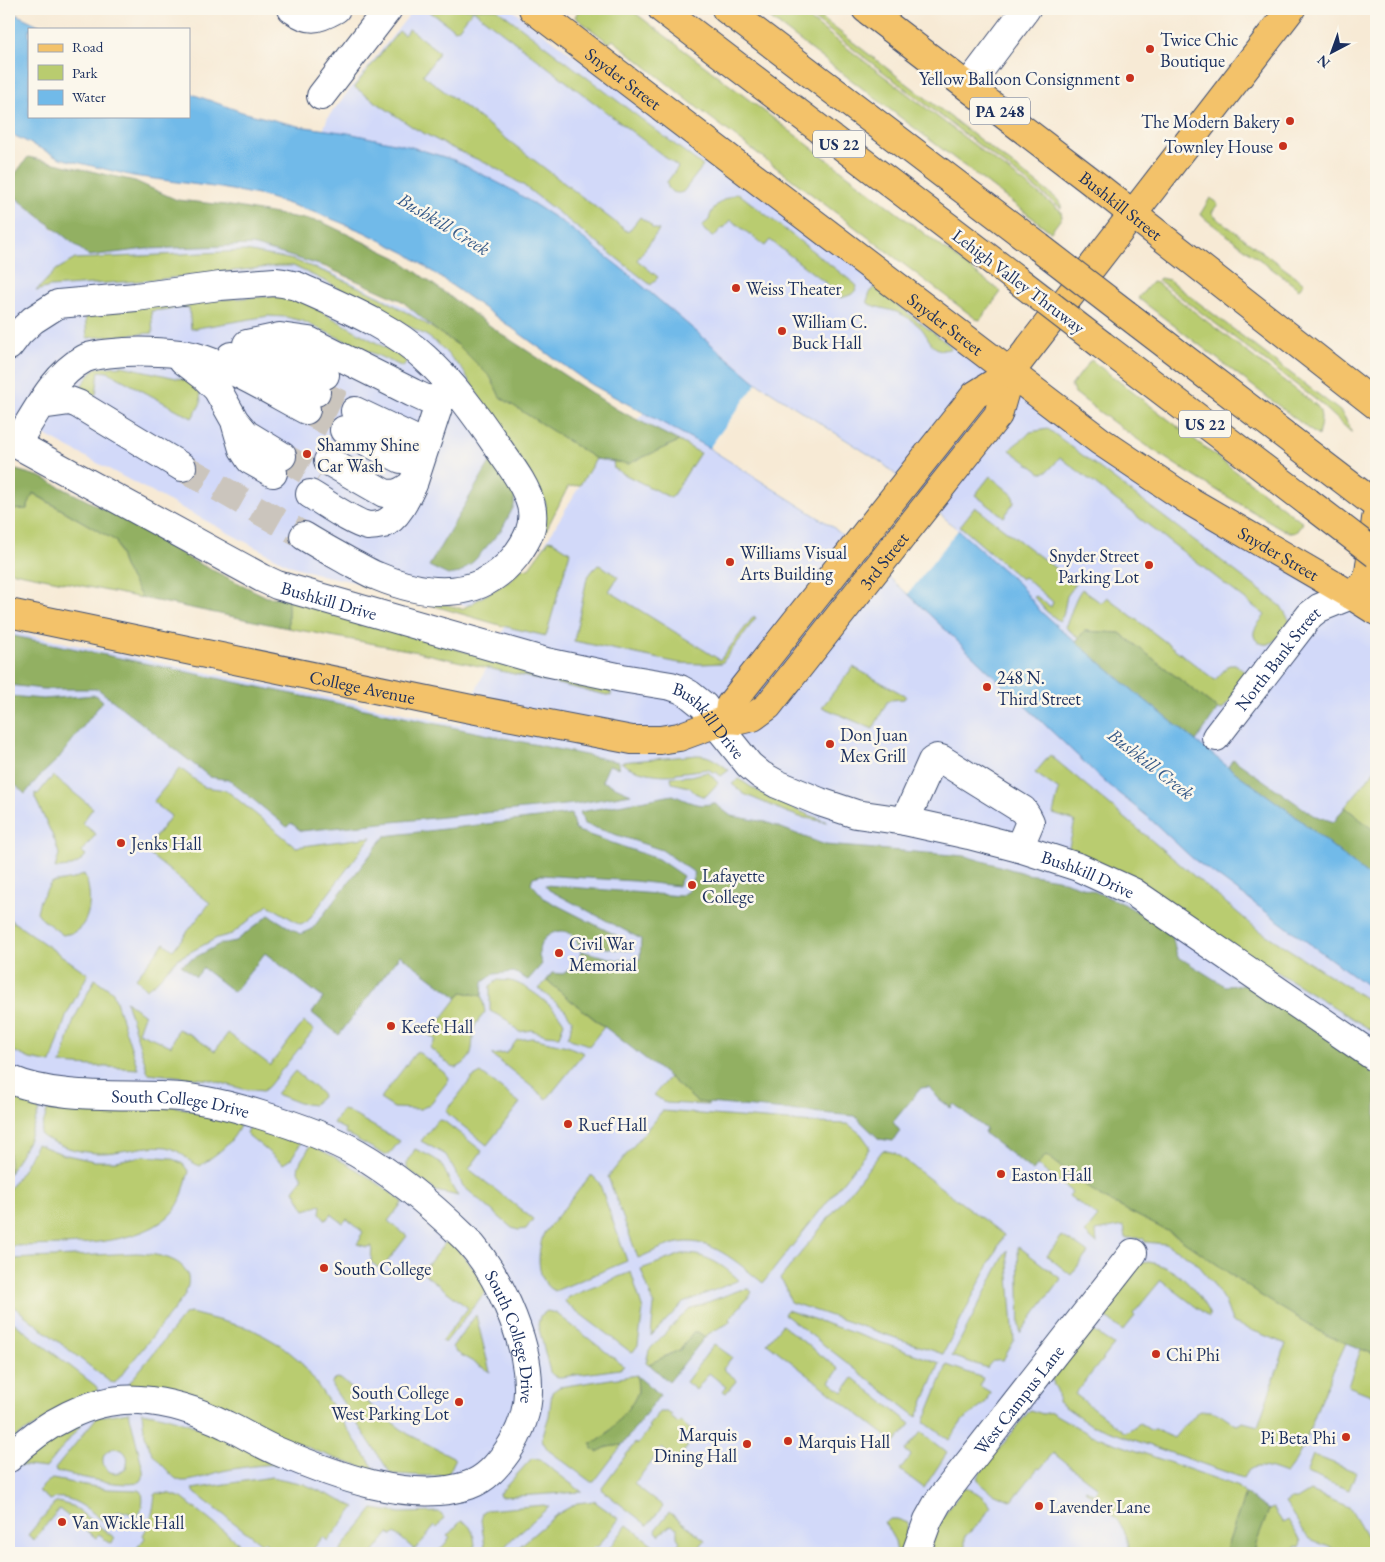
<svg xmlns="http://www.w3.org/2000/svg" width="1385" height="1562" viewBox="0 0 1385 1562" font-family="'EB Garamond',serif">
<rect width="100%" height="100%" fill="#fbf7ec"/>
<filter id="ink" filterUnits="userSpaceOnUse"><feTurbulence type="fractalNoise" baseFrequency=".02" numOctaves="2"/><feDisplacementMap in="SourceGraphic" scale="10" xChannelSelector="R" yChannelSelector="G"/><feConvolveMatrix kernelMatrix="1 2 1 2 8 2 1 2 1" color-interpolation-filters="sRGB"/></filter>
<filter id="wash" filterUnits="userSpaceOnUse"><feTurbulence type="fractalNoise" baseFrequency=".0096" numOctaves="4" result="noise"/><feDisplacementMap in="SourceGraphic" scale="20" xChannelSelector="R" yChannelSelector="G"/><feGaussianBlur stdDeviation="1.12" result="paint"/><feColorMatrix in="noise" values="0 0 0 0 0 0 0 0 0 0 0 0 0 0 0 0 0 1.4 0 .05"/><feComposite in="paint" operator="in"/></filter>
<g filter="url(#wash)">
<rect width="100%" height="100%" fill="#f7ead5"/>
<g fill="#d2d9f9">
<path d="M414,9H511L601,76L1346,608L1376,627V1553H9V631L460,725L538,555L597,457L669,390L304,182L328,117Z"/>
<path d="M9,192L55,230L273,244L451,329L587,453L480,608L321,575L289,565L9,416Z"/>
</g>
<g fill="#b9cc6f" stroke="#6a7e66" fill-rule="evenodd">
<path d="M431,9H497L703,166L683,192C675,195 667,191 667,182L678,167L473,10L458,29L455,30L429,11Z"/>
<path d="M579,9H630L1001,292L980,320L976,319L699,109L613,40L609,43L575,17Z"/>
<path d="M758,9H796L1061,211L1062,217L1051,232Z"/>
<path d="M801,9H810L1057,199L1061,205V208Z"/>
<path d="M409,29L438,51V55L423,75L628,232L640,217L651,225L652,228L659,230L637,260L658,277L651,285L523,185L492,166L450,147L414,128L354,87L399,31L404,35Z"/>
<path d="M738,193L855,284L857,286C855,295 848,296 840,298L841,295L770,240L765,246L731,220L724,228L722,227L714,237L705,231L702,226L709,220C712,204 724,199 738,193Z"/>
<path d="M1210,198L1218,204L1212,212L1214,216L1304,283L1299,289L1204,218L1201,213Z"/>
<path d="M246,251L294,260L330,274L380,297L423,322L458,345L491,378L500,397L596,459L580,485L568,487L543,536L546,504L462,369L437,343L427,336L331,284L293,266H278L153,280L50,287L36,291L56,270L75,259Z"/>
<path d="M1160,278L1169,280L1340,411L1345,418L1352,433L1320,403L1158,280Z"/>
<path d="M1152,282L1157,283L1317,406C1324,415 1320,426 1318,436L1138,298Z"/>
<path d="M874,287L948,344L952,348C933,355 931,341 922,329C917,324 910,318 903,315C893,309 880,309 869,304L867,301L870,292Z"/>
<path d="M292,295L407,360L403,367L302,321L286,317L268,316L191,329L189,307L151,311L153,333L87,338L85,315L49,319L147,304Z"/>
<path d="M1091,360L1303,523L1296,532L1292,533L1284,530C1212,488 1139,445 1074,392L1071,386Z"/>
<path d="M122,366L190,381L194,384L200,392L201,403L192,418L108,372L99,371L96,394L89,398L79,393L81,386L95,368Z"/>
<path d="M1048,429L1281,606L1290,621C1285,627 1277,640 1271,643C1264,647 1252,641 1254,632C1255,626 1262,620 1265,615L1060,457C1055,463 1050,472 1041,473L1010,450C1016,442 1024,440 1030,432Z"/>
<path d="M679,441L700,453L671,498L614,469L613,461L628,464Z"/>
<path d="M990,476L1013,495L1014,503L1004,517L975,495Z"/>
<path d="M32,493L116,541L124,567L142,598L9,571V510L27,509Z"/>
<path d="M975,507L1076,584L1067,596L1063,616L1059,621L1046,611L1034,597L1036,596L1051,607L1053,602L1024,577L1021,579L960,526Z"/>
<path d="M549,540L553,541L570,552L546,636L503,626L359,584L360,581L462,609L511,580L521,568L528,569Z"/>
<path d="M598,565L602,566L618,577L609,591L720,660L754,616L756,618L722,663L702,664L679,663L574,641L587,578L593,570Z"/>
<path d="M1082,589L1101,603L1107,597L1215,680L1229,665H1236L1250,676L1222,710L1218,709L1120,633L1084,631L1079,638L1065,627C1072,614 1073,600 1082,589Z"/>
<path d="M288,598L441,645L611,691V696L413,651L288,628Z"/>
<path d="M853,667L906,696L904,699L890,700L887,702L873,729L822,707Z"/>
<path d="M698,755C711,755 719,763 729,770L721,776L716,772L714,773L708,769L676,773V774C663,777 631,772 621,762Z"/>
<path d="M1050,755L1257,929L1376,1005V1033L1219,936L1067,855L1075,821L1053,814L1059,790L1035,773Z"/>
<path d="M180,768L204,787L226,790L296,847L371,837L307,922L300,924L268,905L232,934L217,938L177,959L156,982L146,989L136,978L164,943L173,950L210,903L145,851L171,816L153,802Z"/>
<path d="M1376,769V832L1345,807Z"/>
<path d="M708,772L718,783L706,796H702L695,793L689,787L672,783L671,777L690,776Z"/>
<path d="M53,776L93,808L82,823L96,834L82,852L86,855C78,866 69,868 55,868L59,854L55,841L35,798V793L38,794L49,780H50Z"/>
<path d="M739,779C766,798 796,810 827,822L800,817L786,812L744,794L732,784Z"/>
<path d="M84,874C92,889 93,923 74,932C71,934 66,934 63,935L43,920L37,912L40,900L51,883L73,879Z"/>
<path d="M9,919L88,974L67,1014L51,1063L30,1059L9,1049Z"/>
<path d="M95,979L113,992L138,1069L61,1064L74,1019Z"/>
<path d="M498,980C502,981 506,980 510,981C526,984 557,1008 564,1023L559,1036L546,1035L531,1030L519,1032L507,1020L490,1011V986Z"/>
<path d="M547,980L565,996L604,1027L589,1046C582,1041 573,1042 568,1037L570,1033L572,1020L565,1010L539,989Z"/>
<path d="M462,992L482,996L485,1012C482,1017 475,1023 474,1029C471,1046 476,1059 456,1068L452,1067L430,1048L436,1040L429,1035Z"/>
<path d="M126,1001L144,1015L138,1032L171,1046L178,1029L191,1035L215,1051L228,1033L270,1065L304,1022L314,1030L268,1087L263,1091L243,1089L211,1080L148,1073Z"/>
<path d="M532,1038L567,1046L584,1053L547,1099L492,1055L507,1053L517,1040Z"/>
<path d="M417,1051L447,1075L449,1078L448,1081L431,1103L425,1107L420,1109L394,1108L380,1099Z"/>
<path d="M295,1071L321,1093L322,1097L313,1105L299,1103L276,1094Z"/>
<path d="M481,1073L520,1103L487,1145L449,1115L446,1111L472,1078Z"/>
<path d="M669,1077L697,1102L708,1103V1105L666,1103L654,1095Z"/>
<path d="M9,1088L44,1097L28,1141L9,1174Z"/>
<path d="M51,1098L173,1106L242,1121C233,1144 219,1152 200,1166C188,1162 181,1150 167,1147C151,1145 136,1149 121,1151C100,1155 80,1153 60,1145C54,1142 45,1139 40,1134Z"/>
<path d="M342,1110L347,1111L400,1141L390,1153L386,1155L383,1154L345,1133L346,1130L333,1123Z"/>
<path d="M662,1111L814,1123L848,1124L861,1134L869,1145V1149L763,1283C741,1266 716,1241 686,1242C669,1243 653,1252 638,1258L608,1177Z"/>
<path d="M440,1120L444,1121L482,1151L469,1169L533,1219L526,1229L518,1230L512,1228L463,1186L446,1155L421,1141L437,1121Z"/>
<path d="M250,1124L302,1141L291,1159L283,1164L248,1135L246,1133Z"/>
<path d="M37,1144L62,1154L94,1161H116L143,1156L171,1158L183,1164L189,1172L188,1175C184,1186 183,1198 176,1208C147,1249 55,1245 9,1246V1189L22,1171Z"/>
<path d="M310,1145C343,1160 374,1179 403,1202L388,1221L407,1236L381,1270L371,1262L372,1246L367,1247L357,1244L361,1238L360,1237L363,1232L347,1219L343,1223L331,1214L326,1220L320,1213L321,1205L305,1210L303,1207L294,1190L303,1178L298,1171C299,1159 306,1156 310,1145Z"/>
<path d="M415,1149C423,1153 434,1157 440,1163C447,1172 450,1186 458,1196L436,1191L407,1169V1163Z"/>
<path d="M883,1150L895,1153L1004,1235L943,1354L790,1302L786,1287L780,1279Z"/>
<path d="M1046,1155L1101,1197L1177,1236L1260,1295L1326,1335L1346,1343C1337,1363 1327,1383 1319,1404C1309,1430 1304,1452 1286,1474C1271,1469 1252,1459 1243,1478L1091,1425L1058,1402C1059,1395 1058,1390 1053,1384L1054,1382L1051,1380L1090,1329L1092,1330L1114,1345L1075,1394L1124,1432H1126L1140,1423L1150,1430H1156L1174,1438C1181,1428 1190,1423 1197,1412C1218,1407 1221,1418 1237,1425L1243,1422L1258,1426L1286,1344L1234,1323L1232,1321L1225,1302L1212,1282L1192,1259L1166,1244L1145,1242L1143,1238H1126L1124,1226L1096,1231L1097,1244L1085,1233L1098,1217L1069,1196L1072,1192L1037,1165Z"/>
<path d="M590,1176H593L599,1182L627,1261L555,1291C535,1281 537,1251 544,1233Z"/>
<path d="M1062,1236C1071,1242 1080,1246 1088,1253L1071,1275L1047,1256Z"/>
<path d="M449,1238L489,1287L445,1343L442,1341L468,1308L422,1272Z"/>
<path d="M1018,1246L1061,1279L1020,1333Z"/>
<path d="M1007,1250L1014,1341L1003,1360C995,1359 992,1360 987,1368L952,1356Z"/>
<path d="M136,1253C163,1254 203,1262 183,1298L115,1383L110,1382L9,1303V1261L13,1259Z"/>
<path d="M682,1254C705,1253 723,1265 739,1280L683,1303L651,1336L654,1305L641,1269Z"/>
<path d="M1149,1262C1178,1268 1197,1289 1210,1315L1209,1317L1161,1280L1133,1314L1135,1316L1123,1331L1100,1313L1140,1263Z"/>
<path d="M631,1272L643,1310L638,1345L632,1353L567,1304L565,1301L569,1297Z"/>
<path d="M749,1289L752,1292L747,1299H746L729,1320L731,1321C723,1328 713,1329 705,1337L698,1332H693L681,1349L649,1364L646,1363L649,1350L689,1309L740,1290Z"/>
<path d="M787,1310L940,1363L917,1417L784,1314Z"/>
<path d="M547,1311L556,1313L624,1366L620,1369L561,1377C556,1377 553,1376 550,1372L538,1325L540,1316Z"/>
<path d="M191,1313L252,1329L282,1346L300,1361L314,1380L376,1471C335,1461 297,1442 258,1428C214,1412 170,1400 126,1387L185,1314Z"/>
<path d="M476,1315L490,1372L456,1352L452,1347Z"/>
<path d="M9,1319L96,1386L98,1390L9,1441Z"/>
<path d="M782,1325L839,1369L830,1382L843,1392L853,1378L911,1424L895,1443L767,1343Z"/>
<path d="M714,1344L732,1357L723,1369L737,1380L726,1393L723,1391L726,1387L709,1373L696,1390L686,1382Z"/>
<path d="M1361,1349L1376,1355V1397L1348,1386Z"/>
<path d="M947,1365L983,1378L980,1386L990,1392L985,1404L963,1420L949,1440L924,1422Z"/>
<path d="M637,1375C637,1380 638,1386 638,1391C636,1404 609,1433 598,1441L597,1452L607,1447L622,1445L594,1482H591L548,1450L543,1442L542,1438L549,1416L552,1392L559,1387Z"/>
<path d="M336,1378L341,1379L378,1412L408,1434L453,1457L455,1460L448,1475L428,1476L391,1474L332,1386V1382Z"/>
<path d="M1030,1410L1043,1414L1051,1412L1089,1434L1239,1487L1245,1494L1225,1553H1129C1131,1526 1104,1506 1085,1490L1086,1489L1094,1494L1098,1488L1053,1453L1040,1469L1038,1468L1012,1501C1000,1495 982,1492 977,1477Z"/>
<path d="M129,1412L143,1470C143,1474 144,1478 141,1481C131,1490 70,1475 56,1471L55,1469L97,1417ZM115,1448C126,1449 130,1458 126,1468C107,1485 91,1453 115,1448Z"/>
<path d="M142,1412C190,1419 233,1443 277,1464C260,1465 243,1467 227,1470C214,1472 195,1482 182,1481C175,1480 171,1474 167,1470C146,1449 145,1441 142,1412Z"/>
<path d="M660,1412H667L672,1415L671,1417L678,1423L680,1421L692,1431L683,1442L688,1446L677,1460L662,1448L634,1484L663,1506L648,1525H647L603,1491L602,1487L635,1443L637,1445L650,1428L648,1426Z"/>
<path d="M85,1420L46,1468L18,1465L40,1446Z"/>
<path d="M921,1432L947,1453L924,1488L900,1470L911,1456L905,1451Z"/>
<path d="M1313,1455L1356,1472L1349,1490L1306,1473Z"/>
<path d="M532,1458L540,1460L582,1492L500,1497L499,1494Z"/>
<path d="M272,1477L304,1484L355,1507L328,1541L323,1537L310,1553H279L264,1542L262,1544L195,1493L192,1489Z"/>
<path d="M52,1479L107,1489L139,1490L142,1492C144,1503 142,1509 136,1517C123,1508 109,1508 112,1528C96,1516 70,1490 50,1500L38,1491L46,1483Z"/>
<path d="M963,1488C974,1489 985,1497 991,1507L979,1524L965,1536V1548L975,1553H926L943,1517Z"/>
<path d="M1310,1491L1349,1507L1376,1553H1344L1309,1539L1285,1503L1291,1499H1297Z"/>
<path d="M157,1493L171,1494L182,1498L251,1553H133L145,1538L143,1535C152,1520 153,1511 155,1495Z"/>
<path d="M594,1501L619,1519L597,1548L595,1546L590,1551H587L585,1553H512L556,1515L577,1503Z"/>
<path d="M58,1502L72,1506L115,1538L111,1544L99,1535L96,1538L59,1509L34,1540L28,1535L54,1504Z"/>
<path d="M544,1505L549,1507L513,1538L499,1553H486L481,1520L483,1512L486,1510Z"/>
<path d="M1273,1508L1283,1523L1288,1520L1301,1541L1300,1547L1296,1546L1295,1548L1290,1549L1288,1553H1255L1256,1544L1269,1510Z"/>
<path d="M373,1509L400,1513L439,1512L444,1518L437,1528L435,1526L415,1550L395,1533L392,1536L389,1533L373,1553H342L339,1551Z"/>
<path d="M669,1512L705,1540L695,1553H683L675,1547L680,1542L677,1537V1528L671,1525L659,1535L655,1530Z"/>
<path d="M890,1519H897L908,1523L904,1553H897L895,1541L884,1522L888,1521Z"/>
<path d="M461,1521C475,1525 474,1541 476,1553H437L450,1538L447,1536Z"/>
<path d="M627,1525L664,1553H609L608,1550Z"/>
</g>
<g fill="#92b062" stroke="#567060">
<path d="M28,157L135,181L177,200L225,205L322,222L397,258L500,333L616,409L679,441L628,464L596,459L500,397L491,378L458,345L438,332L402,301L326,267L252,245L146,249L89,256L9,192V182Z"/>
<path d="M495,461L515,494L514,506L502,529L475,560L460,573L448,575L429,566L490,462Z"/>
<path d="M9,468L41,477L133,524L190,559L267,597L288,598V628L142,598L124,567L116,541L33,493L27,509L9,510Z"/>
<path d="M1084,631L1120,633L1218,709L1196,741L1136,693L1076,642Z"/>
<path d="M9,635L619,762V768L609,765L602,781L631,794L575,804L301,831L291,823L287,827L229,780L210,777L98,689H43L9,685Z"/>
<path d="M96,695L103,701L58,759L38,778L25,794L9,779V696L43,699Z"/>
<path d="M1233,759L1313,815L1334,822L1345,807L1376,832V882L1290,812L1228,767Z"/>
<path d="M673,795C688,801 697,808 714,803L731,816L766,822L825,845L965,856L1027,874L1057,879L1091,890L1124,904L1171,931L1177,956L1225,986L1247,985L1376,1068V1355L1326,1335L1260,1295L1177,1236L1101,1197L1046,1155L1033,1171L984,1133L986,1129L954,1104L951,1108L939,1099L929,1087L921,1088L893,1122L900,1131L893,1141L879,1139L855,1116L697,1102L669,1077L565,996L547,980L552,973L563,974C572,968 580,963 581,951L618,960L640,959L641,939L549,890L545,885L680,896L688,891L695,873L662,850L584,824L580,812Z"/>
<path d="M571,814L575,830L658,859L683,876L678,886L634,881L541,875L533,877L531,883L545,899L633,944V950C615,951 597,945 578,944C577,942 576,939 574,937C562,923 539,936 539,952C538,956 541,961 542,964L528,980L514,972L494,974L483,982L482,996L462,992L458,998L400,955L339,1035L312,1013L323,998L265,953L234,992L203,968L196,977L181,965L220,944L236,941L269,915L300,934L312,929L385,836Z"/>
<path d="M693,1332H698L705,1337L669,1382L649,1364L681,1349Z"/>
<path d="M637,1376L660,1395L622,1445L607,1447L597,1452L592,1449L591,1443L598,1441L608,1433L633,1402L638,1392Z"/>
<path d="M1245,1494L1269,1510L1256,1544L1254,1553H1225Z"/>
</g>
<path fill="#71bae9" stroke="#4674a4" d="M9,11L47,29H29V116H189V93L242,112L298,126L348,133L408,146L454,160L512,190L565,224L627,273L757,383L882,463L1019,584L1041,612L1059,628L1136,693L1228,767L1290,812L1376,882V992L1192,858L1147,816L1107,784L908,594L832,526L709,448L587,382L512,328L406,253L364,232L317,213L263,196L221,188L133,176L60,158L9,133Z"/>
<path fill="#f7ead5" d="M757,383L882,463L958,530L908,594L832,526L709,448Z"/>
</g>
<g filter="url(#ink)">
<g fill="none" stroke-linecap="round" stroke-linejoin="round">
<g stroke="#cbc5bd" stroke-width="28" stroke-dasharray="28 14" stroke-linecap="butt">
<path d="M316,392L355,411"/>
<path d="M306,410L344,430"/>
<path d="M282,456L319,478"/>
<path d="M182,467L304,536"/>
</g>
<g stroke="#3c4b70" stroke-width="30">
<g id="minor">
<path d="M292,9C310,22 318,19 336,9"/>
<path d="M968,86L1026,9"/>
<path d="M321,96L388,9"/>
<path d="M247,344L280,337L309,341L413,393L426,399L441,400"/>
<path d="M255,345L276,350L325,375"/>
<path d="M9,346L19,333L33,320L58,304L136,297L220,286L275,282L283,283L297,286C341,306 390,325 425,358C453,383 476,415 497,446C509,464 525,483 531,505C536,525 527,541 515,557C479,602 425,596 377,576C369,573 361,568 353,564C337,555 320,546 304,536"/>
<path d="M231,356L250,359L316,392"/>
<path d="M183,360L204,376L217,389L235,421L246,434L282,456"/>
<path d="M41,405L70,401L78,404L182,467"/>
<path d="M355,411L414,439L421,441L428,437"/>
<path d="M236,425L243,449L250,460L273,473"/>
<path d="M344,430L401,459C415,461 416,460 424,449"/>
<path id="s1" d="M9,440L262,578L277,585L546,662L622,678L671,686L680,689L689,694L704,706L716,724L749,765L761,775L777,784L820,802L856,814L905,821L969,835L1019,848L1078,867L1133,892L1376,1058"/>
<path d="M16,444C35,415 52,376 84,359C93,354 114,353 125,352C143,351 176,352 193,356C233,367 270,391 306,410"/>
<path d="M328,461L384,493C396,496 403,491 413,484"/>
<path d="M310,494C324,502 353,523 368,526C371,526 379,525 383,524C397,519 407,497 413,484L447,380"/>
<path id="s2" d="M1216,737L1310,615L1319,608L1351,595"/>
<path d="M905,821L932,761L937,758L941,759L1023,810L1027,816L1030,822L1019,848"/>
<path id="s3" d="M9,1079C59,1101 126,1093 180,1097C208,1100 235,1107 261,1115C294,1125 327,1136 357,1153C395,1175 431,1205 463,1236C496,1268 528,1339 528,1386C529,1409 520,1433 507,1452C497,1466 486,1479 469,1485C411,1505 331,1474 277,1451C260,1444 243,1433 226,1425C200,1412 169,1402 140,1400C93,1396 41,1425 9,1458"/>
<path id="s4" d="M916,1553L928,1520L938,1502L1133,1253"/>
</g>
</g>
<g stroke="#3c4b70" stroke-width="30">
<g id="major">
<path id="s5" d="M9,613L466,708L632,740H660L679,737L728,719L740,720L753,717L768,706L998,415L1010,373"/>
<path d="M728,719L730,705L744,687L975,395L1010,373L1291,9"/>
</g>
</g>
<g stroke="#3c4b70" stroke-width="30">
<g id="highway">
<path id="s6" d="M533,9L1100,441L1188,500L1351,595L1376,611"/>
<path d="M662,9L1015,278"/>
<path d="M726,9L1039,247"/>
<path id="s7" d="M866,9L1088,179L1376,405"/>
<path d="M1126,314L1376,505"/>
<path d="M1102,345L1308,502"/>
<path d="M1351,595L1366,582L1369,573L1376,519"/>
</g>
</g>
<use href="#minor" stroke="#fff" stroke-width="28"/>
<use href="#major" stroke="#f3c26a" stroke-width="28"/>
<use href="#highway" stroke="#f3c26a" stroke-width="28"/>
<g stroke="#3c4b70" stroke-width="30" stroke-linecap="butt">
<g id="highway-bridge">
<path d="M1039,247L1126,314"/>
<path d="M1015,278L1102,345"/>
<path d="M1308,502L1376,554"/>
</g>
</g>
<use href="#highway-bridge" stroke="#f3c26a" stroke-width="28"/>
</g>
</g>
<g fill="#c8321e" stroke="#fbf7ec" stroke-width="2">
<circle cx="1150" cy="49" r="5"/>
<circle cx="1130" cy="78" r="5"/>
<circle cx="1290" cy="121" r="5"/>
<circle cx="1283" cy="146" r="5"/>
<circle cx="736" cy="288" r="5"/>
<circle cx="782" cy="331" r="5"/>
<circle cx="307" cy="454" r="5"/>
<circle cx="730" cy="562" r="5"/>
<circle cx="1149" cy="565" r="5"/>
<circle cx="987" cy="687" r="5"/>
<circle cx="830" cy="744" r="5"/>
<circle cx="121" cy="843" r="5"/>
<circle cx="692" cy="885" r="5"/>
<circle cx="559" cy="953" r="5"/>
<circle cx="391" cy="1026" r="5"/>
<circle cx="568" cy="1124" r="5"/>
<circle cx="1001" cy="1174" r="5"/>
<circle cx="324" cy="1268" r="5"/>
<circle cx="1156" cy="1354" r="5"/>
<circle cx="459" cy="1402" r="5"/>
<circle cx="1346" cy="1437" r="5"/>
<circle cx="788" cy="1441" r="5"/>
<circle cx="747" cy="1444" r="5"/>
<circle cx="1039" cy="1506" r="5"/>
<circle cx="62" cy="1522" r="5"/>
</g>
<g text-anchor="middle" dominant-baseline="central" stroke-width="5" stroke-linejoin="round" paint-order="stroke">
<g fill="#fbf7ec" stroke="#5e6b89" stroke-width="1">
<rect x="970" y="97.5" width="60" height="27" rx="4"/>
<rect x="813" y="130.5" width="52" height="27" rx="4"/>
<rect x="1179" y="410.5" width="52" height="27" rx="4"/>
</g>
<g font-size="16" font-weight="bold" fill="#1b2f5e">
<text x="1000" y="111">PA 248</text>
<text x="839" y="144">US 22</text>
<text x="1205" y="424">US 22</text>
</g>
<g font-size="18" fill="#1b2f5e" stroke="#fbf7ec" text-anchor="start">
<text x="1160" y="39">Twice Chic<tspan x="1160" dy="21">Boutique</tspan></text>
<text x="1120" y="78" text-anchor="end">Yellow Balloon Consignment</text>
<text x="1280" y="121" text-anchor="end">The Modern Bakery</text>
<text x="1273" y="146" text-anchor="end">Townley House</text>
<text x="746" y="288">Weiss Theater</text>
<text x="792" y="321">William C.<tspan x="792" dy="21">Buck Hall</tspan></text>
<text x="317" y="444">Shammy Shine<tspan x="317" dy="21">Car Wash</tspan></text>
<text x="740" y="552">Williams Visual<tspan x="740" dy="21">Arts Building</tspan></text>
<text x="1139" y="555" text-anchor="end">Snyder Street<tspan x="1139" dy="21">Parking Lot</tspan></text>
<text x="997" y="677">248 N.<tspan x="997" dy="21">Third Street</tspan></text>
<text x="840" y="734">Don Juan<tspan x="840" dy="21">Mex Grill</tspan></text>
<text x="131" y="843">Jenks Hall</text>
<text x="702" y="875">Lafayette<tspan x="702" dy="21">College</tspan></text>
<text x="569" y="943">Civil War<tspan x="569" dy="21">Memorial</tspan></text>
<text x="401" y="1026">Keefe Hall</text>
<text x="578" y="1124">Ruef Hall</text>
<text x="1011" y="1174">Easton Hall</text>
<text x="334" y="1268">South College</text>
<text x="1166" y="1354">Chi Phi</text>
<text x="449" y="1392" text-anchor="end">South College<tspan x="449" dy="21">West Parking Lot</tspan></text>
<text x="737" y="1434" text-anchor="end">Marquis<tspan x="737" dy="21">Dining Hall</tspan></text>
<text x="1336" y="1437" text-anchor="end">Pi Beta Phi</text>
<text x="798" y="1441">Marquis Hall</text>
<text x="1049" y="1506">Lavender Lane</text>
<text x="72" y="1522">Van Wickle Hall</text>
</g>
<g font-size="18" fill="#1b2f5e" stroke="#fbf7ec">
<text stroke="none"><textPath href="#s6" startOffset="114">Snyder Street</textPath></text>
<text stroke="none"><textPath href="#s7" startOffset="322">Bushkill Street</textPath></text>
<text transform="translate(1019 281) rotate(37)">Lehigh Valley Thruway</text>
<text stroke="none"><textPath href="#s6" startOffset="519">Snyder Street</textPath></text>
<text stroke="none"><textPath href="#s6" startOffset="924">Snyder Street</textPath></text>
<text stroke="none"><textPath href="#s5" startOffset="965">3rd Street</textPath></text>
<text stroke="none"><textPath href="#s1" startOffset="359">Bushkill Drive</textPath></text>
<text stroke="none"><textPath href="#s2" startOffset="100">North Bank Street</textPath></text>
<text stroke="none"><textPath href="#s5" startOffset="361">College Avenue</textPath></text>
<text stroke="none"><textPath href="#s1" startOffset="764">Bushkill Drive</textPath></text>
<text stroke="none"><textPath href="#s1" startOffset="1184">Bushkill Drive</textPath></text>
<text stroke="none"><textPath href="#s3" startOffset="174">South College Drive</textPath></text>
<text stroke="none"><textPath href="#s3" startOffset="609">South College Drive</textPath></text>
<text stroke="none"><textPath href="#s4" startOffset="186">West Campus Lane</textPath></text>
</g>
<g font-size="19" font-style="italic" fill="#355988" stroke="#fbf7ec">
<text transform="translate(444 224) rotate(31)">Bushkill Creek</text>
<text transform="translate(1151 764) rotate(38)">Bushkill Creek</text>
</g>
</g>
<rect width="1385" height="1562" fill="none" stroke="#fbf7ec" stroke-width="30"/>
<rect x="28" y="28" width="162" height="90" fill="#fbf7ec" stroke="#a1a7b3"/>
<rect x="38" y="44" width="25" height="8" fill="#f3c26a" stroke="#a1a7b3"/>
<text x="72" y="52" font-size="15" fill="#1b2f5e">Road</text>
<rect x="38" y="65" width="25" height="15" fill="#b9cc6f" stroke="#a1a7b3"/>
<text x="72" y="78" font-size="15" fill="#1b2f5e">Park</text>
<rect x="38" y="90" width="25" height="15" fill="#71bae9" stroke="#a1a7b3"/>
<text x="72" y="102" font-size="15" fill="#1b2f5e">Water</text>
<g transform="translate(1332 52) rotate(221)" stroke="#fbf7ec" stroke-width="4" paint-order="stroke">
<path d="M0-4L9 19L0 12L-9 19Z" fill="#1b2f5e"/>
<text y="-8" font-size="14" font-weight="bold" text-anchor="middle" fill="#1b2f5e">N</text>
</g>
</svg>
